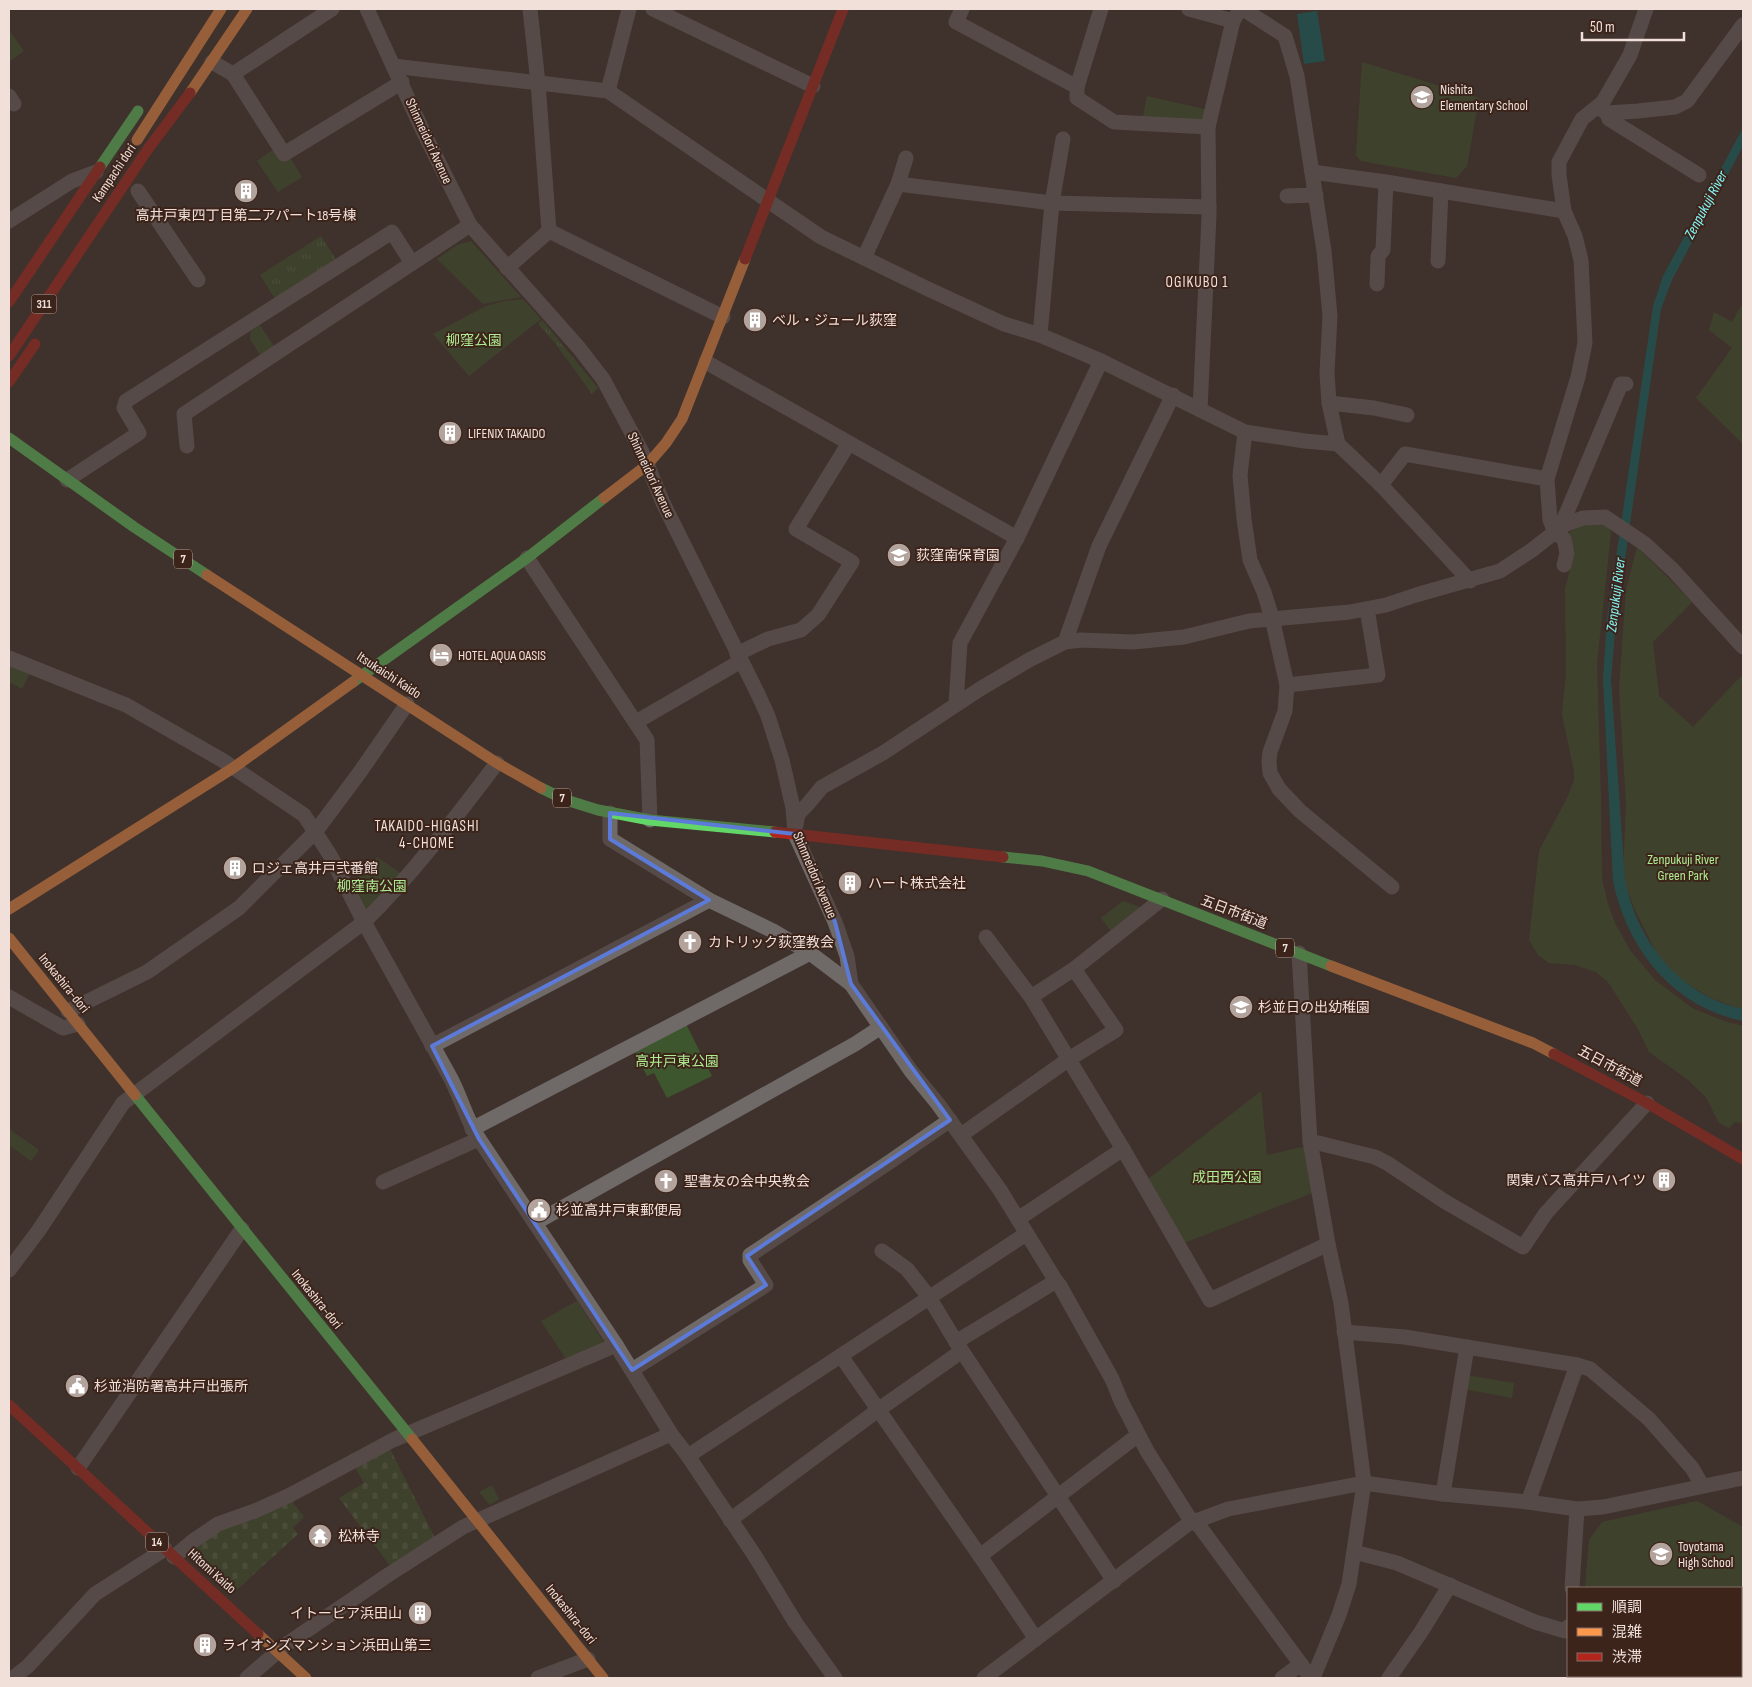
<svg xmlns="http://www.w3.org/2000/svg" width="1752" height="1687" viewBox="0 0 1752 1687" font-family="'Sofia Sans Condensed','Noto Sans JP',sans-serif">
<defs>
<pattern id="grass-tufts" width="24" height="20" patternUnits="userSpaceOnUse" patternTransform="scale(1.25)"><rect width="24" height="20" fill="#3d562e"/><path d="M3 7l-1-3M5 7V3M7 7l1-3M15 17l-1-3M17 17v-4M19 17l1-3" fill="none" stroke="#596e4c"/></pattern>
<pattern id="cemetery-stones" width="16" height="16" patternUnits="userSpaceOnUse" patternTransform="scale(1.25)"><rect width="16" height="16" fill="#3d562e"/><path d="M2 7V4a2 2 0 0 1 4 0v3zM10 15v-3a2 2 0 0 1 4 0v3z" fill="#596e4c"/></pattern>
</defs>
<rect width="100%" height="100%" fill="#3f322c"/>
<g fill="url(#grass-tufts)">
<path d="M321,236L337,261L277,302L260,275Z"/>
<path d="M542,320L598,388L592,394L555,343L538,324Z"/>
</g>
<g fill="url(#cemetery-stones)">
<path d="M390,1449L435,1538L391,1567L339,1498L364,1483L355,1467Z"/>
<path d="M291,1500L304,1517L293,1528L298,1534L232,1594L188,1553L220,1529Z"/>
</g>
<g fill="#3d562e">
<path d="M9,30L24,51L9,62Z"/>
<path d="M1362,62L1479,98L1467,166L1456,178L1361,161L1356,155Z"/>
<path d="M1147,96L1208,110L1207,125L1142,121Z"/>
<path d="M274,149L289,156L302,177L278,192L257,161Z"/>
<path d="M471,241L521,297L483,304L437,259L457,245Z"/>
<path d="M523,299L541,319L469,376L433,334L486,306L505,301Z"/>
<path d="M1743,303V444L1696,398L1732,348L1709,330L1714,312L1732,322Z"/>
<path d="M260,325L277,351L269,356L260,355L250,339L251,331Z"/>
<path d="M1588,523L1606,524L1611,532L1597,663L1601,800L1602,879L1608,904L1615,923L1630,950L1655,980L1692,1008L1724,1021L1743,1026V1123L1735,1122L1729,1128L1719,1123L1706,1097L1687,1079L1649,1052L1638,1029L1608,982L1596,972L1575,965L1549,963L1538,955L1529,940L1539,851L1568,796L1574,780V771L1562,714L1566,674L1565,588L1575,551L1569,532Z"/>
<path d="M1637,547L1692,602L1653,642L1659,696L1693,727L1743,674V1010L1711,998L1681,980L1657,954L1635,910L1623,879L1626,804L1619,688L1626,590Z"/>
<path d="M9,664L30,673L22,689L9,682Z"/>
<path d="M377,857L403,875L366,912L351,884Z"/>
<path d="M1123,901L1145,909L1113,934L1101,918Z"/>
<path d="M685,1022L712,1076L667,1098L654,1073L647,1076L634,1051Z"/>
<path d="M1261,1091L1267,1155L1307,1146L1315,1192L1184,1243L1147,1180Z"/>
<path d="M9,1129L39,1150L31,1161L9,1145Z"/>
<path d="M577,1301L605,1344L568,1362L541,1321Z"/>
<path d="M1466,1375L1514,1383L1512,1398L1464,1389Z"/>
<path d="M492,1485L499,1499L490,1505L479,1492Z"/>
<path d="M1697,1501L1743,1527V1678H1579V1676H1741V1588H1585L1589,1540L1602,1522Z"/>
</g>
<g fill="#0a6c6c">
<path d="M1317,11L1325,61L1304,64L1297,14Z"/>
<path d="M1743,128V146L1672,280L1661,309L1616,621L1611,679L1625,880C1637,941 1680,996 1743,1009V1021C1673,1007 1627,949 1613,881L1603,680L1607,619L1653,306L1663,276Z"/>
</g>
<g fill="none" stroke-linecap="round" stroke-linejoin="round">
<g stroke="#6f6968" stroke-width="15">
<path d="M367,9L422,129L470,225L579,348L603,379L642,452L663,503L757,692L768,716L782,760L793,808L795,834L835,922L847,956L851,984"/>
<path d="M530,9L538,83L549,231L723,317"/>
<path d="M653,9L813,86"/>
<path d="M962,9L956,22L1077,87"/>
<path d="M1101,9L1077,87V98L1114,122L1208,127"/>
<path d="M1189,9L1233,21"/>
<path d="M1243,9L1285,36L1297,76L1324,251L1330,316L1327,373L1329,403L1338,444L1381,485L1470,581"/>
<path d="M212,62L233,74L332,9"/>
<path d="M393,66L608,91L821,237L928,289L1004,324L1040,335L1101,361L1245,432L1305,441L1338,444"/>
<path d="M233,74L284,154L402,82"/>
<path d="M608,91L629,9"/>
<path d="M9,96L14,104"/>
<path d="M1598,107L1607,113L1638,111L1675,107L1687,101L1743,25"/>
<path d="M1607,113L1609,119L1699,175"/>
<path d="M1312,172L1386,182L1564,211"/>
<path d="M898,184L1052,203L1209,207"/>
<path d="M138,191L198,280"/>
<path d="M1287,196L1316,195"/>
<path d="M9,221L72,181L96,172"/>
<path d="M864,258L898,184L906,158"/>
<path d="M1438,261L1441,191"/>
<path d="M507,268L549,231"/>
<path d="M1377,284L1378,256L1383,250L1386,182"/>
<path d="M1040,335L1052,203L1063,139"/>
<path d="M706,362L1017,538"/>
<path d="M1329,403L1374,408L1407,415"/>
<path d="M1200,410L1209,216L1208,127L1233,21L1240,9"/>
<path d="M1245,432L1240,475L1244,519L1250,560L1264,592L1272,618L1287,685L1285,711L1270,752L1269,761L1270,773L1279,789L1300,811L1392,887"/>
<path d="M187,446L184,414L470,225"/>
<path d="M67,480L139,433L124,408L126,401L392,232L412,263"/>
<path d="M1381,485L1405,454L1547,479"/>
<path d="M1564,525V519L1621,384H1626"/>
<path d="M527,558L647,740L650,820"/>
<path d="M1564,565L1567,553L1564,539L1555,532L1550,520L1547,479L1578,377L1585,343L1581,260L1575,236L1564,211L1559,175V162L1582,119L1603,102L1630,55L1646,9"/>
<path d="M1065,642L1099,546L1173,395"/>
<path d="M737,654L768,639L801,630L818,615L852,562L796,529L849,443"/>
<path d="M9,658L126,705L222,760L304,815L330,855L364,922L450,1077C461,1097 466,1120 479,1139L616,1345L671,1434L688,1456L755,1556L795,1622L835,1678"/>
<path d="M1287,685L1378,675L1367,609"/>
<path d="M956,704L960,643L1017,538L1101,361"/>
<path d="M636,722L741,661"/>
<path d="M610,813V839L709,900L773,931L810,953L851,984L911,1071L938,1104L1000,1190L1056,1281L1060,1286L1112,1379L1121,1401L1147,1451L1188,1516L1200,1527L1311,1678"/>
<path d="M796,825L798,814L807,805L822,787L883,753L980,689L1029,660L1065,642L1081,640L1133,642L1184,637L1249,621L1350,612L1386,605L1416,595L1500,571L1532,550L1564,525L1583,518L1605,517L1645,544L1673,570L1743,647"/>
<path d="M986,937L1031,997L1123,1149L1210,1300L1328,1244"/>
<path d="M1299,953L1310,1141L1328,1244L1341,1303L1364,1483L1349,1584L1339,1615L1313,1678"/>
<path d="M9,997L63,1028L78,1024"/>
<path d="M1031,997L1074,969L1162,899"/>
<path d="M68,1011L147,972L239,908L316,831L360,772L407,704"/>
<path d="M432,1046L709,900"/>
<path d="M472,1129L810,953"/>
<path d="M961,1135L1069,1059L1116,1030L1074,969"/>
<path d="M1310,1141L1375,1157L1387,1163L1444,1201L1523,1247L1546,1213L1647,1103"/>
<path d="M383,1182L479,1139"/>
<path d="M1018,1219L1123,1149"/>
<path d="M535,1223L855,1044L881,1027"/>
<path d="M882,1251L907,1269L929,1297L956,1342L1114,1581"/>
<path d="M9,1270L39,1230L123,1103L364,922C413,874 456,817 497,763"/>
<path d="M1344,1332L1405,1337L1577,1365L1590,1369L1649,1419L1692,1468L1702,1485"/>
<path d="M956,1342L1056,1281"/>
<path d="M841,1356L980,1556L1036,1639"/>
<path d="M632,1370L766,1285L750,1260V1255L891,1161L950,1120"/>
<path d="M688,1456L1026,1234"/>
<path d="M78,1468L242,1229"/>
<path d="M1443,1494L1467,1347"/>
<path d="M1528,1502L1577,1365"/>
<path d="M730,1520L878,1410L962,1351"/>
<path d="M1354,1552L1397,1563L1535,1622L1565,1631L1568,1627"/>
<path d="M980,1556L1138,1435"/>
<path d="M174,1557L193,1541L218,1524L257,1510L290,1495L393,1440L616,1345"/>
<path d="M1572,1588L1577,1509"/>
<path d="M13,1678L28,1666L95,1594L165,1549"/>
<path d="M247,1678L284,1646L388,1575L463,1527L671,1434"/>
<path d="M538,1678L588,1659"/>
<path d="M984,1678L1188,1524L1228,1509L1364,1483L1443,1494L1528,1502L1577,1509L1603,1507L1743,1478"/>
<path d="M1282,1678L1301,1664"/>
<path d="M1389,1678L1421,1632L1450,1585"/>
</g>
<g stroke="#63d668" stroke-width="11">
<path d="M100,167L138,111"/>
<path d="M9,438L134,527L207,575"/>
<path d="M353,682L527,558L604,498"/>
<path d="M541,788L566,800L598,810L650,820L775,832"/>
<path d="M1003,857L1042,861L1088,871L1331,966"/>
<path d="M135,1095L412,1439"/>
</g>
<g stroke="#ff974d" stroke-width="11">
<path d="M190,93L247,9"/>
<path d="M137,140L221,9"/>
<path d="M604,498L647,465L666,443L682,419L745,259"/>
<path d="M207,575L497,763L541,788"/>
<path d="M9,909L233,768L353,682"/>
<path d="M9,938L135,1095"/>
<path d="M1331,966L1533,1043L1554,1054"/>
<path d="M412,1439L603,1678"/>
<path d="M258,1634L306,1678"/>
</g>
<g stroke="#b3261e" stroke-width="11">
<path d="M745,259L843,9"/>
<path d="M9,302L100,167"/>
<path d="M9,356L148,149L190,93"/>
<path d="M9,382L35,344"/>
<path d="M775,832L1003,857"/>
<path d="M1554,1054L1647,1103L1743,1159"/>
<path d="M9,1405L258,1634"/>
</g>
</g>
<path d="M0 0H1752V1687H0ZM610,813L795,834L835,922L851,984L950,1120L747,1256L766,1285L632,1370L479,1139L432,1046L709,900L610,839Z" fill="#3f322c" fill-opacity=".55" fill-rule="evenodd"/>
<path fill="none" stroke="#5c7ad8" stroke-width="4" stroke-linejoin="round" d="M610,813L795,834L835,922L851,984L950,1120L747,1256L766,1285L632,1370L479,1139L432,1046L709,900L610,839Z"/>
<defs>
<g id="school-disc" transform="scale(1.25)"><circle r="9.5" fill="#b2a39c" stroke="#3c241b"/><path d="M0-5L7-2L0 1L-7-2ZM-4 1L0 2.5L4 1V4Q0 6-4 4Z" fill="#fff"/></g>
<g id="building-disc" transform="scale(1.25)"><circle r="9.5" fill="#b2a39c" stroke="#3c241b"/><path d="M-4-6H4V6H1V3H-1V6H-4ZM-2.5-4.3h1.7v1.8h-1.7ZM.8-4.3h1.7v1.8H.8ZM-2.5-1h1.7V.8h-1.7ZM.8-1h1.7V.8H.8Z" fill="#fff"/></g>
<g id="hotel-disc" transform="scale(1.25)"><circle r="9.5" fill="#b2a39c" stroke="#3c241b"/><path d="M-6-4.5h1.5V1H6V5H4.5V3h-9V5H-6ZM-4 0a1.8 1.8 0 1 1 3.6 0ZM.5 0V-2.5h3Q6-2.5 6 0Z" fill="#fff"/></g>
<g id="church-disc" transform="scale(1.25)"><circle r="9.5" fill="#b2a39c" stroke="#3c241b"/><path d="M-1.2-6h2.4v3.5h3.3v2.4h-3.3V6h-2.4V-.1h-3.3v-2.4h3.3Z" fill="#fff"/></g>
<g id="civic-disc" transform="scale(1.25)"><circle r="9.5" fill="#b2a39c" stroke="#3c241b"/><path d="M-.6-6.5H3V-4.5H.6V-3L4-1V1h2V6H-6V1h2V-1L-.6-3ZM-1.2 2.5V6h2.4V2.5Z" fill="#fff"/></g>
<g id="temple-disc" transform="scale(1.25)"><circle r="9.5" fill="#b2a39c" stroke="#3c241b"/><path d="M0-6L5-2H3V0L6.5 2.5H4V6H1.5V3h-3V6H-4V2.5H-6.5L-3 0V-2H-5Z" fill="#fff"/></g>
</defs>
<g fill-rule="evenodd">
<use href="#school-disc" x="1422" y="97"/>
<use href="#building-disc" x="246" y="191"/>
<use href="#building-disc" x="755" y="320"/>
<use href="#building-disc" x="450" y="433"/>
<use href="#school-disc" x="899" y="555"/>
<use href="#hotel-disc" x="441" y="655"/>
<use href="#building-disc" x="235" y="868"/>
<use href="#building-disc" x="850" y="883"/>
<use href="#church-disc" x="690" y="942"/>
<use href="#school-disc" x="1241" y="1007"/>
<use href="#building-disc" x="1664" y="1180"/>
<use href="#church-disc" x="666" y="1181"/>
<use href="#civic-disc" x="539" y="1210"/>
<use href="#civic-disc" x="77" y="1386"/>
<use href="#temple-disc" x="320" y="1536"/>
<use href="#school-disc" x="1661" y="1554"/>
<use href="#building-disc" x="420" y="1613"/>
<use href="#building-disc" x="205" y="1645"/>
</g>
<g text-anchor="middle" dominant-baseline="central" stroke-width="4" stroke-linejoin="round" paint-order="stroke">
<g fill="#3c241b" stroke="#baa8a0" stroke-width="1">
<rect x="31.5" y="294.5" width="25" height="19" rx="4"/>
<rect x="174" y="549.5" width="18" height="19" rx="4"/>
<rect x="553" y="788.5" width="18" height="19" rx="4"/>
<rect x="1276" y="938.5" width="18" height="19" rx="4"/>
<rect x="146" y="1532.5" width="22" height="19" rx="4"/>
</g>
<g font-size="12" font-weight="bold" fill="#f0e0d9">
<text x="44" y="304">311</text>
<text x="183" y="559">7</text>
<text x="562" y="798">7</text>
<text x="1285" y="948">7</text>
<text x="157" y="1542">14</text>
</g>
<g font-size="14" fill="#f0e0d9" stroke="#3c241b" text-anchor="start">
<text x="1440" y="89">Nishita<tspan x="1440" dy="16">Elementary School</tspan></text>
<text x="246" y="215" text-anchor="middle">高井戸東四丁目第二アパート18号棟</text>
<text x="772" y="320">ベル・ジュール荻窪</text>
<text x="468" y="433">LIFENIX TAKAIDO</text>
<text x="916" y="555">荻窪南保育園</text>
<text x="458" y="655">HOTEL AQUA OASIS</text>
<text x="252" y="868">ロジェ高井戸弐番館</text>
<text x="868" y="883">ハート株式会社</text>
<text x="708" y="942">カトリック荻窪教会</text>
<text x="1258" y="1007">杉並日の出幼稚園</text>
<text x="1646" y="1180" text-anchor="end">関東バス高井戸ハイツ</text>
<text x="684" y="1181">聖書友の会中央教会</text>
<text x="556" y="1210">杉並高井戸東郵便局</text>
<text x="94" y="1386">杉並消防署高井戸出張所</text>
<text x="338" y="1536">松林寺</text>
<text x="1678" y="1546">Toyotama<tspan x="1678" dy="16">High School</tspan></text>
<text x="402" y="1613" text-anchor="end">イトーピア浜田山</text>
<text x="222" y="1645">ライオンズマンション浜田山第三</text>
</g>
<g font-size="14" fill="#f0e0d9" stroke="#3c241b">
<text transform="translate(429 141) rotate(65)">Shinmeidori Avenue</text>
<text transform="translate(114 173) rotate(-56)">Kampachi dori</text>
<text transform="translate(651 475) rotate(65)">Shinmeidori Avenue</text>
<text transform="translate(389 675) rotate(33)">Itsukaichi Kaido</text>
<text transform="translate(815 875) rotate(67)">Shinmeidori Avenue</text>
<text transform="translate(1234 912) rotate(21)">五日市街道</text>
<text transform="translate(64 983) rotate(51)">Inokashira-dori</text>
<text transform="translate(1610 1066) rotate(28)">五日市街道</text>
<text transform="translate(317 1299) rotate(51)">Inokashira-dori</text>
<text transform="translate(212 1571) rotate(42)">Hitomi Kaido</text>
<text transform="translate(571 1614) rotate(51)">Inokashira-dori</text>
</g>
<g font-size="14" fill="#adeb90" stroke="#3c241b">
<text x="474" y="340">柳窪公園</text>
<text x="1683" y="859">Zenpukuji River<tspan x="1683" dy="16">Green Park</tspan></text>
<text x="372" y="886">柳窪南公園</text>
<text x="677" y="1061">高井戸東公園</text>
<text x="1227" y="1177">成田西公園</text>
</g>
<g font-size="15" font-style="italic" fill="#83fafa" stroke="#3c241b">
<text transform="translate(1706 205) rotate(-62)">Zenpukuji River</text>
<text transform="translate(1616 595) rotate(-83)">Zenpukuji River</text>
</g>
<g font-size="15" letter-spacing="1" fill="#f0e0d9" stroke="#3c241b">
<text x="1197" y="282">OGIKUBO 1</text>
<text x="427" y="826">TAKAIDO-HIGASHI<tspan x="427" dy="17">4-CHOME</tspan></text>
</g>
</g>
<rect width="1752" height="1687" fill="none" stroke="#f0e0d9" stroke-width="20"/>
<rect x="1567" y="1587" width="175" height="90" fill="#3c241b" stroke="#846f67"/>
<rect x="1577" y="1603" width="25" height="8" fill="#63d668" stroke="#846f67"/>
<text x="1612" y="1612" font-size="15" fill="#f0e0d9">順調</text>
<rect x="1577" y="1628" width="25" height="8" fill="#ff974d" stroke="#846f67"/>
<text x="1612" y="1637" font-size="15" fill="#f0e0d9">混雑</text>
<rect x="1577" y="1653" width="25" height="8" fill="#b3261e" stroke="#846f67"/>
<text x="1612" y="1662" font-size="15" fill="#f0e0d9">渋滞</text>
<path d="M1582 32v8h102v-8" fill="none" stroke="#f0e0d9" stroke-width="2.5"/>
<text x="1590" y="32" font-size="15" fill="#f0e0d9" stroke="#3c241b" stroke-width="4" paint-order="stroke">50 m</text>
</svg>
